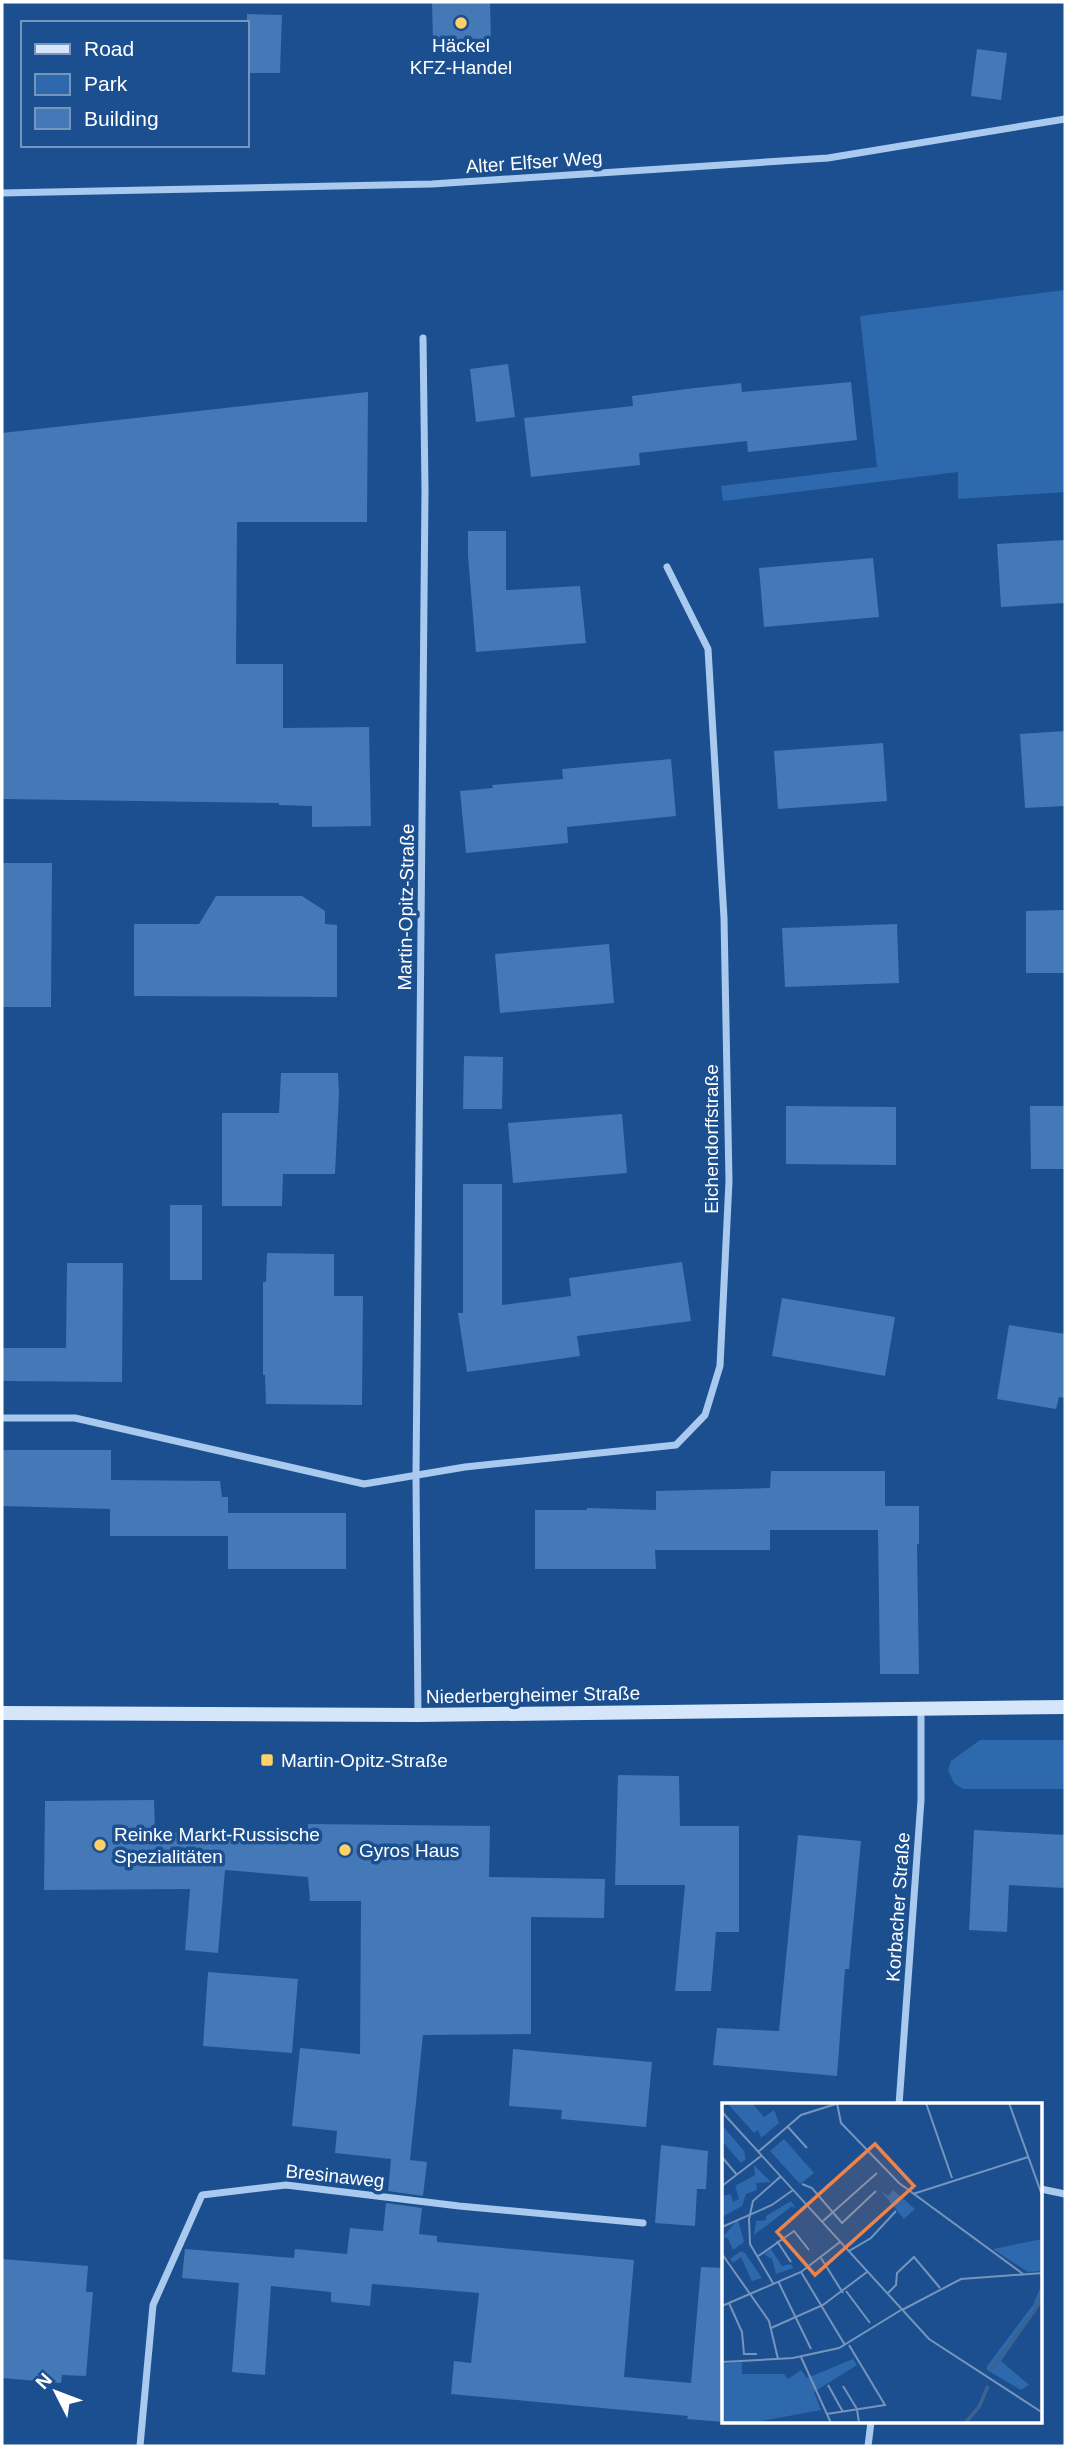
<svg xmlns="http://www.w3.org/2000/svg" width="1067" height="2448" viewBox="0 0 1067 2448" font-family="Helvetica,sans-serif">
<rect width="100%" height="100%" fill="#1b4f8f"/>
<g fill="#2e69ad">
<path d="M1065,290V492L958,499V472L723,501L721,486L877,467L860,316Z"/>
<path d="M980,1740H1065V1789H963L954,1783L948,1770L951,1761Z"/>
</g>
<g fill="#4478b7">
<path d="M432,2H490L491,42L433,43Z"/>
<path d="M247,14L282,15L280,73H247Z"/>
<path d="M977,49L1007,53L1001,100L971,96Z"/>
<path d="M508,364L515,417L476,422L470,369Z"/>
<path d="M851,382L857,440L748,452L747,441L639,453L640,465L531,477L524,418L633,406L632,396L695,388L741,383L742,392Z"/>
<path d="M368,392L367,522H237L236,664H283V728L369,727L371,826L312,827V806L279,805V803L2,799V433Z"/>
<path d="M468,531H506V590L580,586L586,643L476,652L468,556Z"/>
<path d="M1065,540V603L1001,607L997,544Z"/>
<path d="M873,558L879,617L764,627L759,568Z"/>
<path d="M1065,731V806L1025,808L1020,734Z"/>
<path d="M883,743L887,801L778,809L774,751Z"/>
<path d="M671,759L676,816L567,827L568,843L466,853L460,791L493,788L492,785L563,779L562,769Z"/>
<path d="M2,863H52L51,1007H2Z"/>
<path d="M216,896H302L325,911V924L337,925V997L134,996V924H199Z"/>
<path d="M1065,910V973H1026V911Z"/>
<path d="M897,924L899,983L785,987L782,928Z"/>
<path d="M609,944L614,1003L500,1013L495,954Z"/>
<path d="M464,1056L503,1057L502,1109H463Z"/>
<path d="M281,1073H338L339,1093L335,1174H283L282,1206H222V1113H279Z"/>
<path d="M786,1106L896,1107V1165L786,1164Z"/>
<path d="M1030,1106H1065V1169H1031Z"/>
<path d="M622,1114L627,1173L513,1183L508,1123Z"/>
<path d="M463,1184H502V1305L571,1296L569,1278L682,1262L691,1321L577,1336L580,1356L467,1372L458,1313H463Z"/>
<rect x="170" y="1205" width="32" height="75"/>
<path d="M267,1253L334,1254V1296H363L362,1405L266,1404L265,1375H263V1282H266Z"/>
<path d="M67,1263H123L122,1382L2,1381V1348H66Z"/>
<path d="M782,1298L895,1317L885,1376L772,1356Z"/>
<path d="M1009,1325L1065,1334V1398L1059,1397L1056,1409L997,1399Z"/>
<path d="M2,1450H111V1480L220,1481L222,1497H228V1536H110V1509L2,1506Z"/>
<path d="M771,1471H885V1506H919V1544H917L919,1674H880L878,1530H770V1550H655L656,1569H535V1510H587V1508L656,1510V1491L770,1488Z"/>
<rect x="228" y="1513" width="118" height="56"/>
<path d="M618,1775L679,1776L680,1826H739V1932H716L711,1991H675L685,1885H615Z"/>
<path d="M154,1800L155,1831L308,1844V1824L490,1826L489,1877L605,1879L604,1918L531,1917V2034L423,2035L410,2160L427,2162L423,2196L388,2191L391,2159L335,2153L337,2131L292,2126L300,2048L360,2054L361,1901H310L308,1877L225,1870L218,1953L185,1950L190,1889L44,1890L45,1801Z"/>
<path d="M974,1830L1065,1835V1888L1009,1885L1007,1932L969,1930Z"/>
<path d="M798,1835L861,1841L849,1969H845L837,2076L713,2065L717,2028L779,2031Z"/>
<path d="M208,1972L298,1979L292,2053L203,2046Z"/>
<path d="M513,2049L652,2062L646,2127L561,2119L562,2110L509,2106Z"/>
<path d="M661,2145L708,2151L706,2189H697L695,2226L655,2223Z"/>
<path d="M386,2203L422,2208L419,2234L437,2236V2242L634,2260L624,2377L691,2383L701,2267L724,2268V2422L687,2419L688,2416L451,2394L454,2361L471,2363L479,2293L372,2284L370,2306L331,2302V2292L271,2286L265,2375L232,2372L239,2283L182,2278L185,2249L294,2258L295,2249L347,2254L350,2228L383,2231Z"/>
<path d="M2,2259L88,2266L86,2292H93L86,2376L62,2375L61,2383L2,2378Z"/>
</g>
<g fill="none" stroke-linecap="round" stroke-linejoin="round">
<g stroke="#a9c9ee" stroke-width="7">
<path d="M2,193L432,184L828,158L1065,119"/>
<path d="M2,1418H75L364,1484L465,1467L676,1445L705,1415L720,1366L729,1181L724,918L708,649L667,567"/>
<path d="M418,1715L416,1476L425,490L423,338"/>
<path d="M899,2105L921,1800V1711"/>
<path d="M1041,2189L1065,2194"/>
<path d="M140,2446L153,2305L202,2195L286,2185L459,2206L643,2223"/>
<path d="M868,2446L871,2422"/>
</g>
<path stroke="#d6e6fa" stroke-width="14" d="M2,1713L418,1715L1065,1707"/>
</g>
<g fill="#ffd166" stroke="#1b4f8f" stroke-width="2.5">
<circle cx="461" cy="23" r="7"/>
<rect x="260" y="1753" width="14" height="14" rx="3.5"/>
<circle cx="100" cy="1845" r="7"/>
<circle cx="345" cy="1850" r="7"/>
</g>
<g text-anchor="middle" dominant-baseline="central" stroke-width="7" stroke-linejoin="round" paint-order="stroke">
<g font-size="19" fill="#fff" stroke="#1b4f8f" text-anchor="start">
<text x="461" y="45" text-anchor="middle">Häckel<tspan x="461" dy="22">KFZ-Handel</tspan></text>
<text x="281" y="1760">Martin-Opitz-Straße</text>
<text x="114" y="1834">Reinke Markt-Russische<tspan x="114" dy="22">Spezialitäten</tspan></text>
<text x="359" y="1850">Gyros Haus</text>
</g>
<g font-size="19" fill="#fff" stroke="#1b4f8f">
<text transform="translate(534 162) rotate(-4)">Alter Elfser Weg</text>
<text transform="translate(406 907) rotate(-89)">Martin-Opitz-Straße</text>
<text transform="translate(711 1139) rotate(-90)">Eichendorffstraße</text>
<text transform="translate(533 1695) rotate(-1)">Niederbergheimer Straße</text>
<text transform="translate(898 1907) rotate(-86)">Korbacher Straße</text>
<text transform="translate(335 2176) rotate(6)">Bresinaweg</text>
</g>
</g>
<g transform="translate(722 2103)">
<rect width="320" height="320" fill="#1b4f8f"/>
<path d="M5,0H30L42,14L52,7L57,20L39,35L36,27L32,30ZM0,22L22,48L24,56L19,60L0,38ZM62,36L92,70L78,81L48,48ZM32,62L49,79L34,80L35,87L24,91L20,103L0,114V93L9,91L11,99L17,96L13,83L33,72ZM171,87L193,106L182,116L159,88L166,93ZM69,98L74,106L70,103L32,132L34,118L44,117V113ZM16,116L22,139L11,147L6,135L1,134ZM320,136V168L306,169L271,146ZM49,146L60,163L69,161L71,165L54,171L50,156L42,151ZM19,148L23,150L40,175L30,178L19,154L11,160L8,156ZM320,181V199L279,258L307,282L299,287L265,267V263L311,202ZM131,256L135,262L92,289L99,307L30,320H1L0,261L20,259V271H62L66,276L79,267L85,275Z" fill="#2e69ad"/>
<path fill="none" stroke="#3c6290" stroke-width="3.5" d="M268,268L313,207L321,187M243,320L257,304L266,283"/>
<path fill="none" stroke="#7695bc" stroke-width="2" d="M115,0L119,20L177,80L301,171M204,0L230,75M287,0L321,95M0,9L207,236L321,310M65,23L85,45M36,49L79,12L117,0M0,54L15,72M80,81L90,85L120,120L154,88M0,83L39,53M191,91L306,54M101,118L155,70M0,124L50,102L71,87M55,138L69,159M127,148L149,135L174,108M0,151L47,218L56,256M35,154L72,128L87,147M99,155L121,190M79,169L123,242M56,178L89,246M51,180L28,141L27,116L31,98L58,74M124,188L148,220M165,191L174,182L175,170L192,154L218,185M7,200L20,229L22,251H35M0,203L79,169L118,139M180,207L239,176L321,170M49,225L101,202L145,169M79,254L109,320M0,259L71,255L117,245L179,207M106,282L121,309M121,283L135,306L137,320M105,311L163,302L127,242"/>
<path fill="#ee8249" fill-opacity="0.15" stroke="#ee8249" stroke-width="3.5" d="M153,41L192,83L93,172L55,129Z"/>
<rect width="320" height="320" fill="none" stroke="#fff" stroke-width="3.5"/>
</g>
<rect width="1067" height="2448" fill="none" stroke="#ffffff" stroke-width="7"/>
<rect x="21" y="21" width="228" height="126" fill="#1b4f8f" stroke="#7695bc" stroke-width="2"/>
<rect x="35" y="44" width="35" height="10" fill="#d6e6fa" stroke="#7695bc" stroke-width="2"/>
<text x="84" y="56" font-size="21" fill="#ffffff">Road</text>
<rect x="35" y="74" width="35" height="21" fill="#2e69ad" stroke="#7695bc" stroke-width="2"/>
<text x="84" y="91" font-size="21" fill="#ffffff">Park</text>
<rect x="35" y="108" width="35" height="21" fill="#4478b7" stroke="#7695bc" stroke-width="2"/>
<text x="84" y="126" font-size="21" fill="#ffffff">Building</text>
<g transform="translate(56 2392) rotate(312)" stroke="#1b4f8f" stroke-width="5" paint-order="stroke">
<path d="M0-5L12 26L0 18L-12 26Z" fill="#ffffff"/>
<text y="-10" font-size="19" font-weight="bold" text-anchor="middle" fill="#ffffff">N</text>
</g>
</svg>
